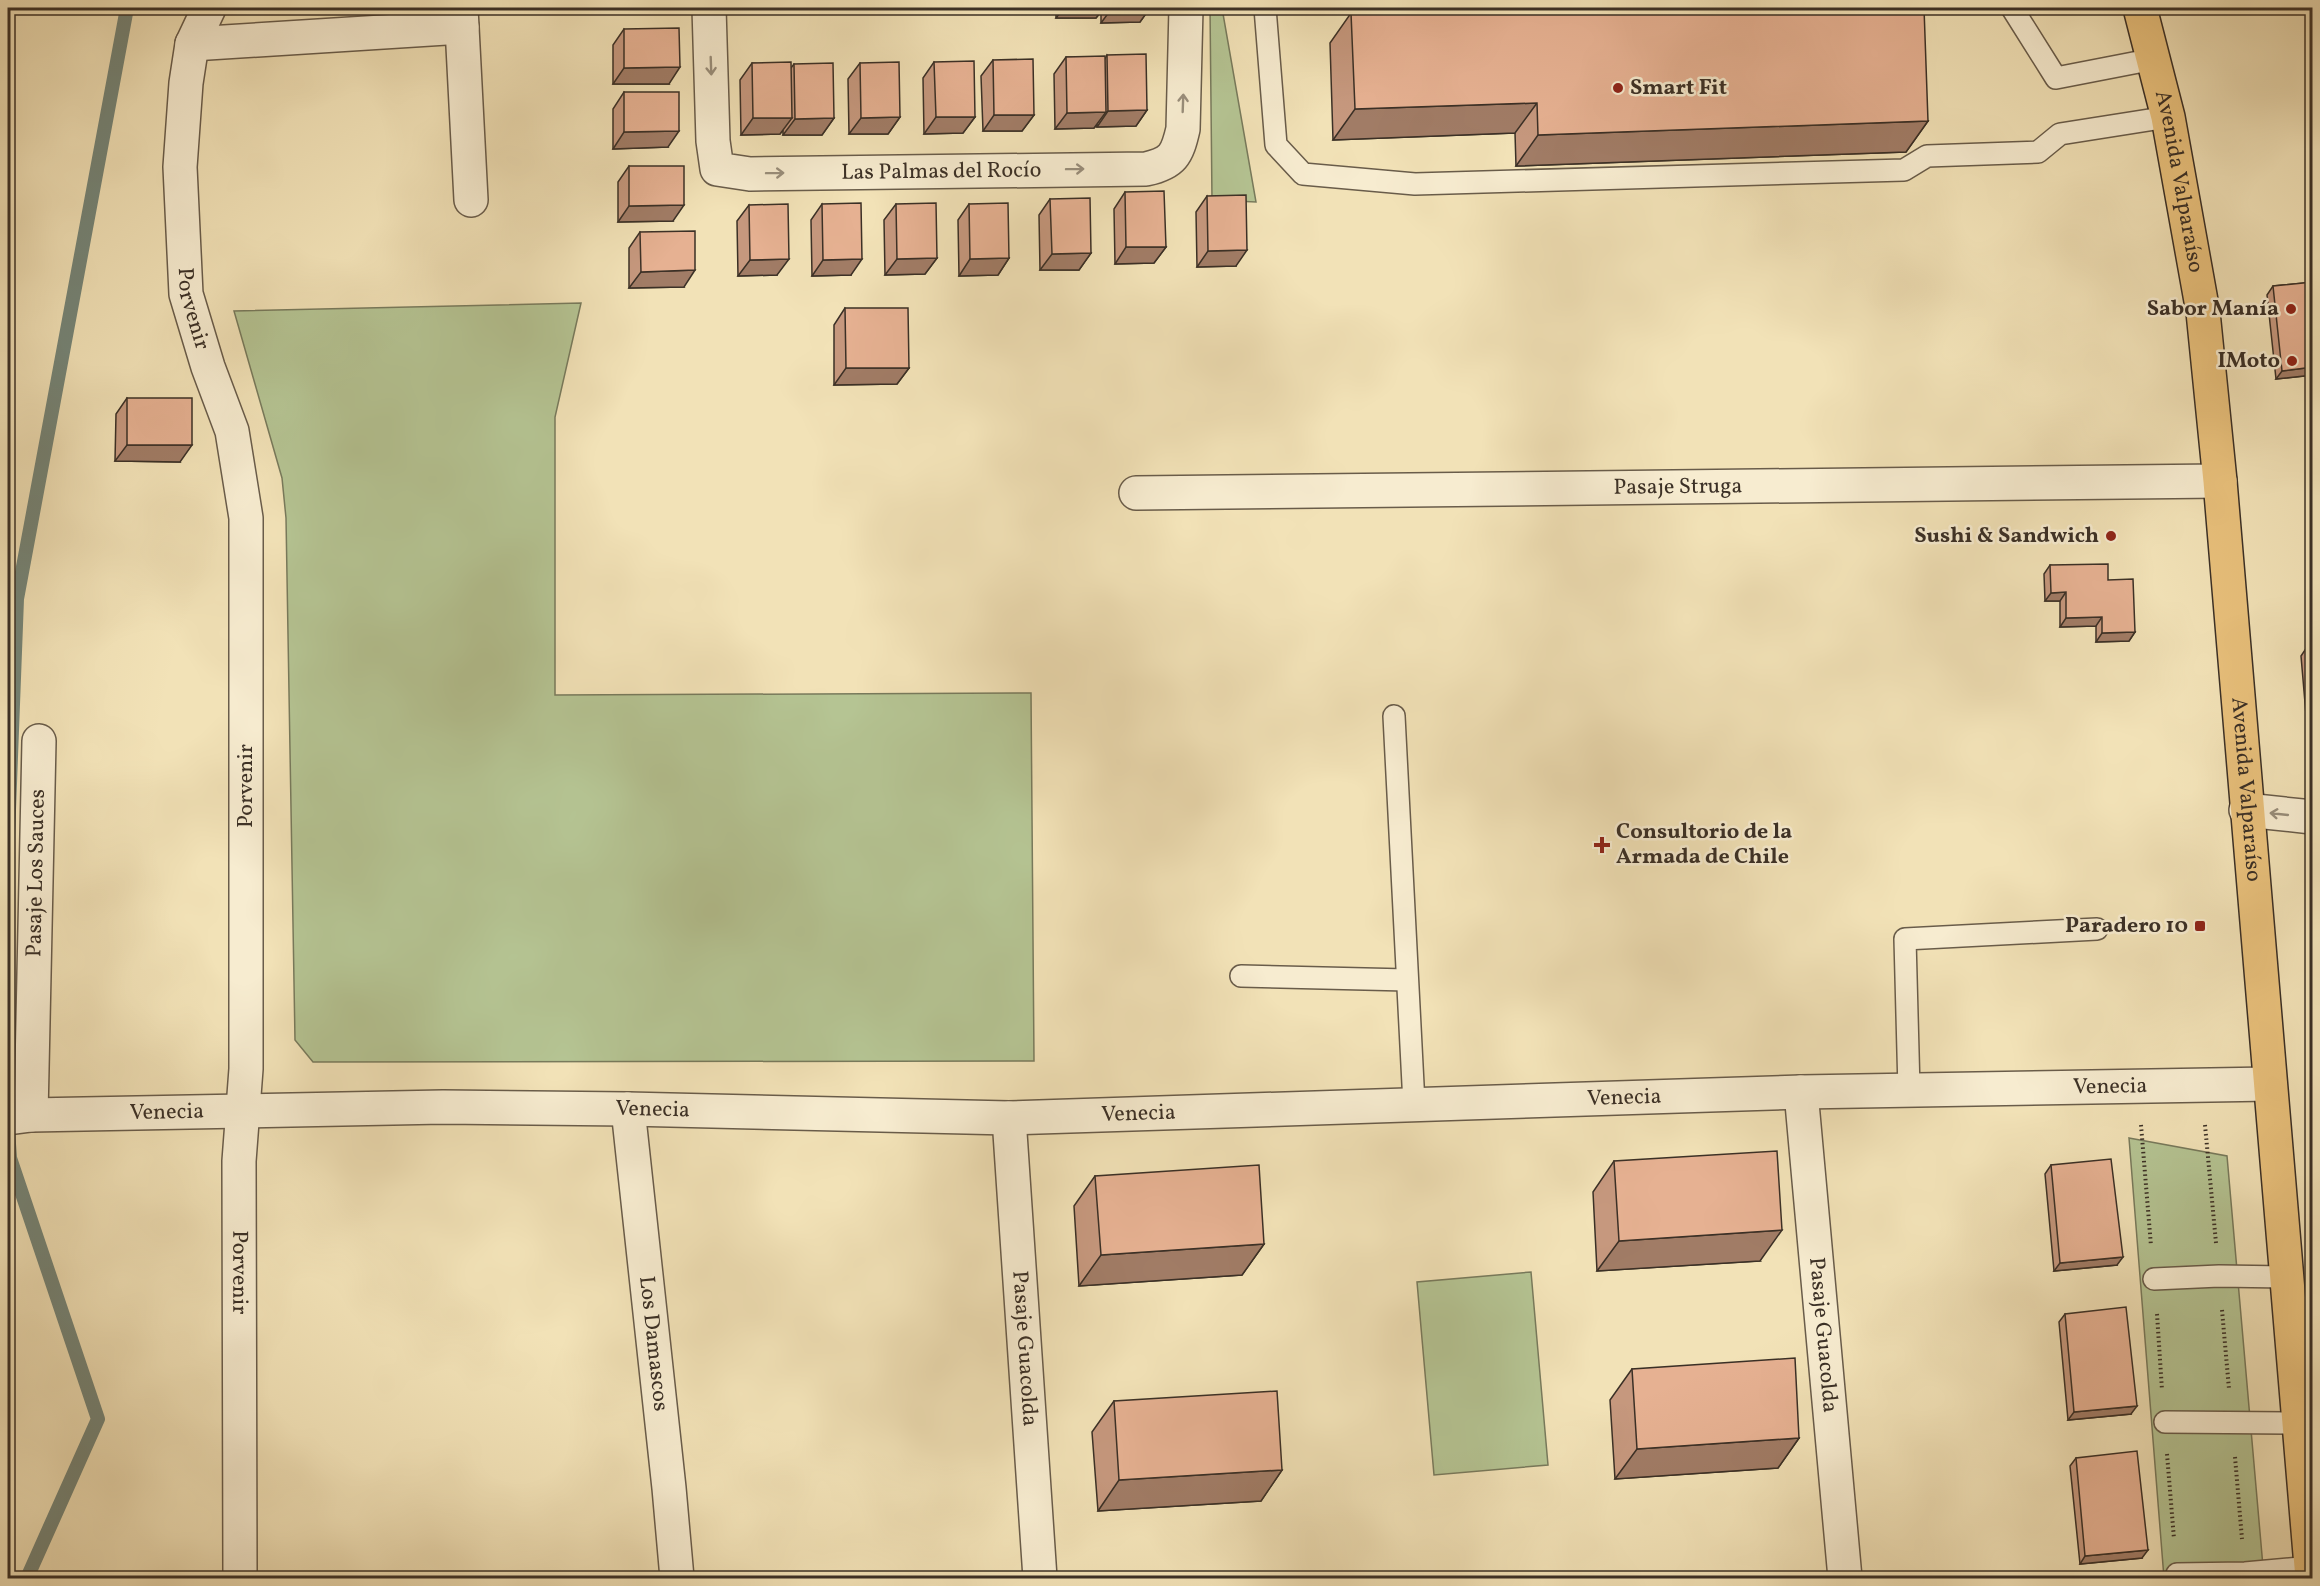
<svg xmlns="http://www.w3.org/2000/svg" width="2320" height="1586" viewBox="0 0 2320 1586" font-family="Vollkorn,serif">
<rect width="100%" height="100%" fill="#f2e2b7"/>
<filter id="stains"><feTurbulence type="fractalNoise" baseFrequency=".00333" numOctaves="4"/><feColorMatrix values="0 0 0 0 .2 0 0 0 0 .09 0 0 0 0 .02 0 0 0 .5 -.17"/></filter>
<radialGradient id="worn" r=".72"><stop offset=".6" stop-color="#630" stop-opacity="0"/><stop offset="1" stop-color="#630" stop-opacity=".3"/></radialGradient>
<g fill="#b5c493" stroke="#787a5c" stroke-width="1.5">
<path d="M1210,8H1222L1256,202L1212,200Z"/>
<path d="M581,303L555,417V695L1031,693L1034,1061L313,1062L295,1040L286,518L282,478L234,311Z"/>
<path d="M2129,1138L2227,1156L2264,1578H2164Z"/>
<path d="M1531,1272L1548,1465L1434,1475L1417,1282Z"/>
</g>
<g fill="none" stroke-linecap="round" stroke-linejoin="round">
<g stroke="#758578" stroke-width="14">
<path d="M8,836L17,599L127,8"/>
<path d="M8,1130L10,1158L98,1419L27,1578"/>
</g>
<g stroke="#695c4a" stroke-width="24">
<g id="service">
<path d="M1265,8L1276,145L1303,174L1415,184L1904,170L1927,156L2038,152L2060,134L2168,117"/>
<path d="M2012,8L2056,78L2154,59"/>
<path d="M1394,716L1414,1104"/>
<path d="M1241,976L1407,980"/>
<path d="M1909,1090L1905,939L2097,929"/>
<path d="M2154,1279L2219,1276L2286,1277"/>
<path d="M2165,1422L2298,1423"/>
<path d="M2177,1574L2245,1573L2311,1567"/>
</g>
</g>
<g stroke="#695c4a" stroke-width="36">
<g id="minor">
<path d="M461,8L471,200"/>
<path id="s1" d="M709,8L713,141L717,169L750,174L1146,169C1173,163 1177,155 1183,129L1186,8"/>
<path d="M192,44L462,27"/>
<path id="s2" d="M1136,493L2220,481"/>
<path d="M2246,810L2312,817"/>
<path id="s3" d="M1801,1092L1845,1578"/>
<path id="s4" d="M628,1109L669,1488L677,1578"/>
<path id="s5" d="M31,1115L39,741"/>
<path id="s6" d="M8,1118L31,1115L443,1107L628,1109L1009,1118L1801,1092L2270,1084"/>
<path id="s7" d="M1009,1118L1040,1578"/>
</g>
</g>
<g stroke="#695c4a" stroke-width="36">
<g id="tertiary">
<path id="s8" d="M209,8L192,44L186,83L180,167L186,294L208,367L232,431L246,518V1069L239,1161L240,1578"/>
</g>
</g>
<g stroke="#3b3026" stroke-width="36">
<g id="primary">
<path id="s9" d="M2140,8L2168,117L2203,312L2220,481L2312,1578"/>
</g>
</g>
<g stroke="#3b3026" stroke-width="4" stroke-dasharray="1.5 3" stroke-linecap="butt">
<path d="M2141,1125L2151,1246"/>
<path d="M2205,1125L2216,1243"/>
<path d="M2222,1310L2229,1389"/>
<path d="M2157,1314L2162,1390"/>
<path d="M2167,1454L2174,1539"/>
<path d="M2235,1457L2242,1539"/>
</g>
<use href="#service" stroke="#f7ecd0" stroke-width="21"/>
<use href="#minor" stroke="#f7ecd0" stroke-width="33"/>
<use href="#tertiary" stroke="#f7ecd0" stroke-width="33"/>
<use href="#primary" stroke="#e9c17c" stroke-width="33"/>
</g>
<g fill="#c6987e" stroke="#3b3026" stroke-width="1.5">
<path d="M1056,8H1150L1140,22L1101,23V12L1096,18H1056Z"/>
<path d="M1351,13L1928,121L1906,152L1516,166L1515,133L1333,140L1330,43Z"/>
<path d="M624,29L669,84H613V45Z"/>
<path d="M1107,55L1147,110L1136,126L1097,127V125L1094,128L1055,129L1054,74L1066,57L1105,59Z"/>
<path d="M993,60L1034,115L1022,131H983L981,76Z"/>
<path d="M934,62L975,117L963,133L924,134L923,78Z"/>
<path d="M752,63L791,68L794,64L834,118L822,135H783V130L780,134L741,135L740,80Z"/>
<path d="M860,63L900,117L888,134H849L848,79Z"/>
<path d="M624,92L668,147L613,149V109Z"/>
<path d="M629,166L673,221L618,222V182Z"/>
<path d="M1125,192L1166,247L1154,263L1115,264L1114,209Z"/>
<path d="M1207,196L1236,266L1197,267L1196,212Z"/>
<path d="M1050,199L1091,253L1079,270H1040L1039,215Z"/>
<path d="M822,204L851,275L812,276L811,220Z"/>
<path d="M896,204L937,258L925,274L885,275L884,220Z"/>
<path d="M969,204L1009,258L998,275L959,276L958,220Z"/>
<path d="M749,205L777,275L738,276L737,221Z"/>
<path d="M640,232L684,287L629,288V248Z"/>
<path d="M2313,282V375L2276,379L2267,295L2273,286Z"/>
<path d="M845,308L909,368L897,384L834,385V325Z"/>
<path d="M127,398L180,462L115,461L116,414Z"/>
<path d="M2050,565L2108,580L2135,632L2129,641L2096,642V626L2060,627V601H2045L2044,574Z"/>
<path d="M2307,647H2313V773H2311L2301,656Z"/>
<path d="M1614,1161L1760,1261L1597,1271L1593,1192Z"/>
<path d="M2051,1165L2117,1265L2054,1271L2045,1174Z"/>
<path d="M1095,1176L1264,1244L1242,1275L1079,1286L1074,1206Z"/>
<path d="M2065,1314L2131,1414L2068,1420L2059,1322Z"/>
<path d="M1632,1369L1799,1438L1778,1468L1615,1479L1610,1400Z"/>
<path d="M1114,1401L1282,1470L1261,1501L1098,1511L1092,1432Z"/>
<path d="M2076,1458L2142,1558L2080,1564L2070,1466Z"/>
</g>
<g fill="#a17c66" stroke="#3b3026" stroke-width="1.5">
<path d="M1064,8H1104L1096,18H1056Z"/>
<path d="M1112,8H1150L1140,22L1101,23Z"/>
<path d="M680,67L669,84H613L624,68Z"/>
<path d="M1537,103L1515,133L1333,140L1355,109Z"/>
<path d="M1147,110L1136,126L1097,127L1108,111Z"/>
<path d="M1106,112L1094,128L1055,129L1067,113Z"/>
<path d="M994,115H1034L1022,131H983Z"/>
<path d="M900,117L888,134H849L861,118Z"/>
<path d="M936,117H975L963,133L924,134Z"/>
<path d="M753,118H792L780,134L741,135Z"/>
<path d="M834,118L822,135H783L795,119Z"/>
<path d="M1928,121L1906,152L1516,166L1538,135Z"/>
<path d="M679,131L668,147L613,149L624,132Z"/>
<path d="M684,205L673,221L618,222L629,206Z"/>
<path d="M1126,247H1166L1154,263L1115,264Z"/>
<path d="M1247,250L1236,266L1197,267L1208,251Z"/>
<path d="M1091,253L1079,270H1040L1052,254Z"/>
<path d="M937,258L925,274L885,275L897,259Z"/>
<path d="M1009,258L998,275L959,276L970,259Z"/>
<path d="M789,259L777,275L738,276L750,260Z"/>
<path d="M862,259L851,275L812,276L823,260Z"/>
<path d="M695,270L684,287L629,288L641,272Z"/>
<path d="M2313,367V375L2276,379L2282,371Z"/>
<path d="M846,368H909L897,384L834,385Z"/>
<path d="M127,445H192L180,462L115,461Z"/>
<path d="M2066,592L2060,601H2045L2051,593Z"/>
<path d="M2102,617L2096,626L2060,627L2066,618Z"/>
<path d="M2135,632L2129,641L2096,642L2102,633Z"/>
<path d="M1782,1230L1760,1261L1597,1271L1619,1241Z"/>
<path d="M1264,1244L1242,1275L1079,1286L1101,1255Z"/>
<path d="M2123,1257L2117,1265L2054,1271L2060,1263Z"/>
<path d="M2137,1406L2131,1414L2068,1420L2074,1412Z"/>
<path d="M1799,1438L1778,1468L1615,1479L1637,1449Z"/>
<path d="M1282,1470L1261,1501L1098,1511L1119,1480Z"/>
<path d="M2148,1550L2142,1558L2080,1564L2085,1556Z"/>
</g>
<g fill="#e6b192" stroke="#3b3026" stroke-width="1.5">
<path d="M1492,8H1924L1928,121L1538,135L1537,103L1355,109L1351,13Z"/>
<path d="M679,28L680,67L624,68V29Z"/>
<path d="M1146,54L1147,110L1108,111L1107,55Z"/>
<path d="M1105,56L1106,112L1067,113L1066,57Z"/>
<path d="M1033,59L1034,115H994L993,60Z"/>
<path d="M974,61L975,117H936L934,62Z"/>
<path d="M791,62L792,118H753L752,63Z"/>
<path d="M899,62L900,117L861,118L860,63Z"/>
<path d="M833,63L834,118L795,119L794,64Z"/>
<path d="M624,92H679V131L624,132Z"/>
<path d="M629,166H684V205L629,206Z"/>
<path d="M1164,191L1166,247H1126L1125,192Z"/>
<path d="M1246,195L1247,250L1208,251L1207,196Z"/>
<path d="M1090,198L1091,253L1052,254L1050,199Z"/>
<path d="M861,203L862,259L823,260L822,204Z"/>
<path d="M936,203L937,258L897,259L896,204Z"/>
<path d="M1008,203L1009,258L970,259L969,204Z"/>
<path d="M788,204L789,259L750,260L749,205Z"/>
<path d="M695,231V270L641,272L640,232Z"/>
<path d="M2313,282V367L2282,371L2273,286Z"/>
<path d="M845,308H908L909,368H846Z"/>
<rect x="127" y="398" width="65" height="47"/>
<path d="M2108,564V580L2133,579L2135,632L2102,633V617L2066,618V592L2051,593L2050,565Z"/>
<path d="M2307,647H2313V713Z"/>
<path d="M1777,1151L1782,1230L1619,1241L1614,1161Z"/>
<path d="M2111,1159L2123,1257L2060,1263L2051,1165Z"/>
<path d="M1259,1165L1264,1244L1101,1255L1095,1176Z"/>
<path d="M2126,1307L2137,1406L2074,1412L2065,1314Z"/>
<path d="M1795,1358L1799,1438L1637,1449L1632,1369Z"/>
<path d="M1277,1391L1282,1470L1119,1480L1114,1401Z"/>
<path d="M2137,1451L2148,1550L2085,1556L2076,1458Z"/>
<path d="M1810,1572L1811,1578H1706Z"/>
</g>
<defs><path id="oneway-shaft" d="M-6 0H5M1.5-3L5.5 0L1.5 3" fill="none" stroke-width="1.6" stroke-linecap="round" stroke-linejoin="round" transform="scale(1.5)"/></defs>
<g stroke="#998e7b">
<use href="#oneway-shaft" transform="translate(711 66) rotate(88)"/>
<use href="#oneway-shaft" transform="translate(1183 103) rotate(-88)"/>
<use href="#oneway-shaft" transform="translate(1075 169) rotate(-1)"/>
<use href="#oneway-shaft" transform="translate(775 173) rotate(-1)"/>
<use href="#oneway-shaft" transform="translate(2279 814) rotate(-174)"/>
</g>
<g fill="#8f2418" stroke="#f7ecd0" stroke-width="2">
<circle cx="1618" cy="88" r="6"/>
<circle cx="2291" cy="309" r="6"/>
<circle cx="2292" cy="361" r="6"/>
<circle cx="2111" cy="536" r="6"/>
<path d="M1599 836h6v6h6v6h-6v6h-6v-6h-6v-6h6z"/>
<rect x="2194" y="920" width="12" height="12" rx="3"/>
</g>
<g text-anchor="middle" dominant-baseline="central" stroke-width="5" stroke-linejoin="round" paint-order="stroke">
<g font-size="22" font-weight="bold" fill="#3b3026" stroke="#f7ecd0" text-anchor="end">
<text x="1630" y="88" text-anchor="start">Smart Fit</text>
<text x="2279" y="309">Sabor Manía</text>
<text x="2280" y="361">IMoto</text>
<text x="2099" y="536">Sushi &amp; Sandwich</text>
<text x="1616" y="832" text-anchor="start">Consultorio de la<tspan x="1616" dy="25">Armada de Chile</tspan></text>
<text x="2188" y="926">Paradero 10</text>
</g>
<g font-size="22" fill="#3b3026" stroke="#f7ecd0">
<text stroke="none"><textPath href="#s1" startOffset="386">Las Palmas del Rocío</textPath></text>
<text stroke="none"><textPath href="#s9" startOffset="178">Avenida Valparaíso</textPath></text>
<text stroke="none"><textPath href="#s8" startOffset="306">Porvenir</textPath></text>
<text stroke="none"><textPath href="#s2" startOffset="542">Pasaje Struga</textPath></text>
<text transform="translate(246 786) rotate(-90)">Porvenir</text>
<text stroke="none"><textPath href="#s9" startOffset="790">Avenida Valparaíso</textPath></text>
<text stroke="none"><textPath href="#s5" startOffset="242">Pasaje Los Sauces</textPath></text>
<text stroke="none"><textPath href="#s6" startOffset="2103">Venecia</textPath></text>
<text stroke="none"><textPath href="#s6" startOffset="1617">Venecia</textPath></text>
<text stroke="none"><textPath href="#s6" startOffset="645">Venecia</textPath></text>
<text stroke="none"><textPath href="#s6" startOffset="159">Venecia</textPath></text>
<text stroke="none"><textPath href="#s6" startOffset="1131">Venecia</textPath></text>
<text stroke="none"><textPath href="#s8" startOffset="1278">Porvenir</textPath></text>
<text stroke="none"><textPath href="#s3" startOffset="244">Pasaje Guacolda</textPath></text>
<text stroke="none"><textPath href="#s4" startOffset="236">Los Damascos</textPath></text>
<text stroke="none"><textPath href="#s7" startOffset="231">Pasaje Guacolda</textPath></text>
</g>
</g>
<rect width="2320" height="1586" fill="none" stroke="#f2e2b7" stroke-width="30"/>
<rect x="9" y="9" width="2302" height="1568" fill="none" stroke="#3b3026" stroke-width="3"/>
<rect x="15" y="15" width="2290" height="1556" fill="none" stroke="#3b3026" stroke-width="1.5"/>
<rect width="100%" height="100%" filter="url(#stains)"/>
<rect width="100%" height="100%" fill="url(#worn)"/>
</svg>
